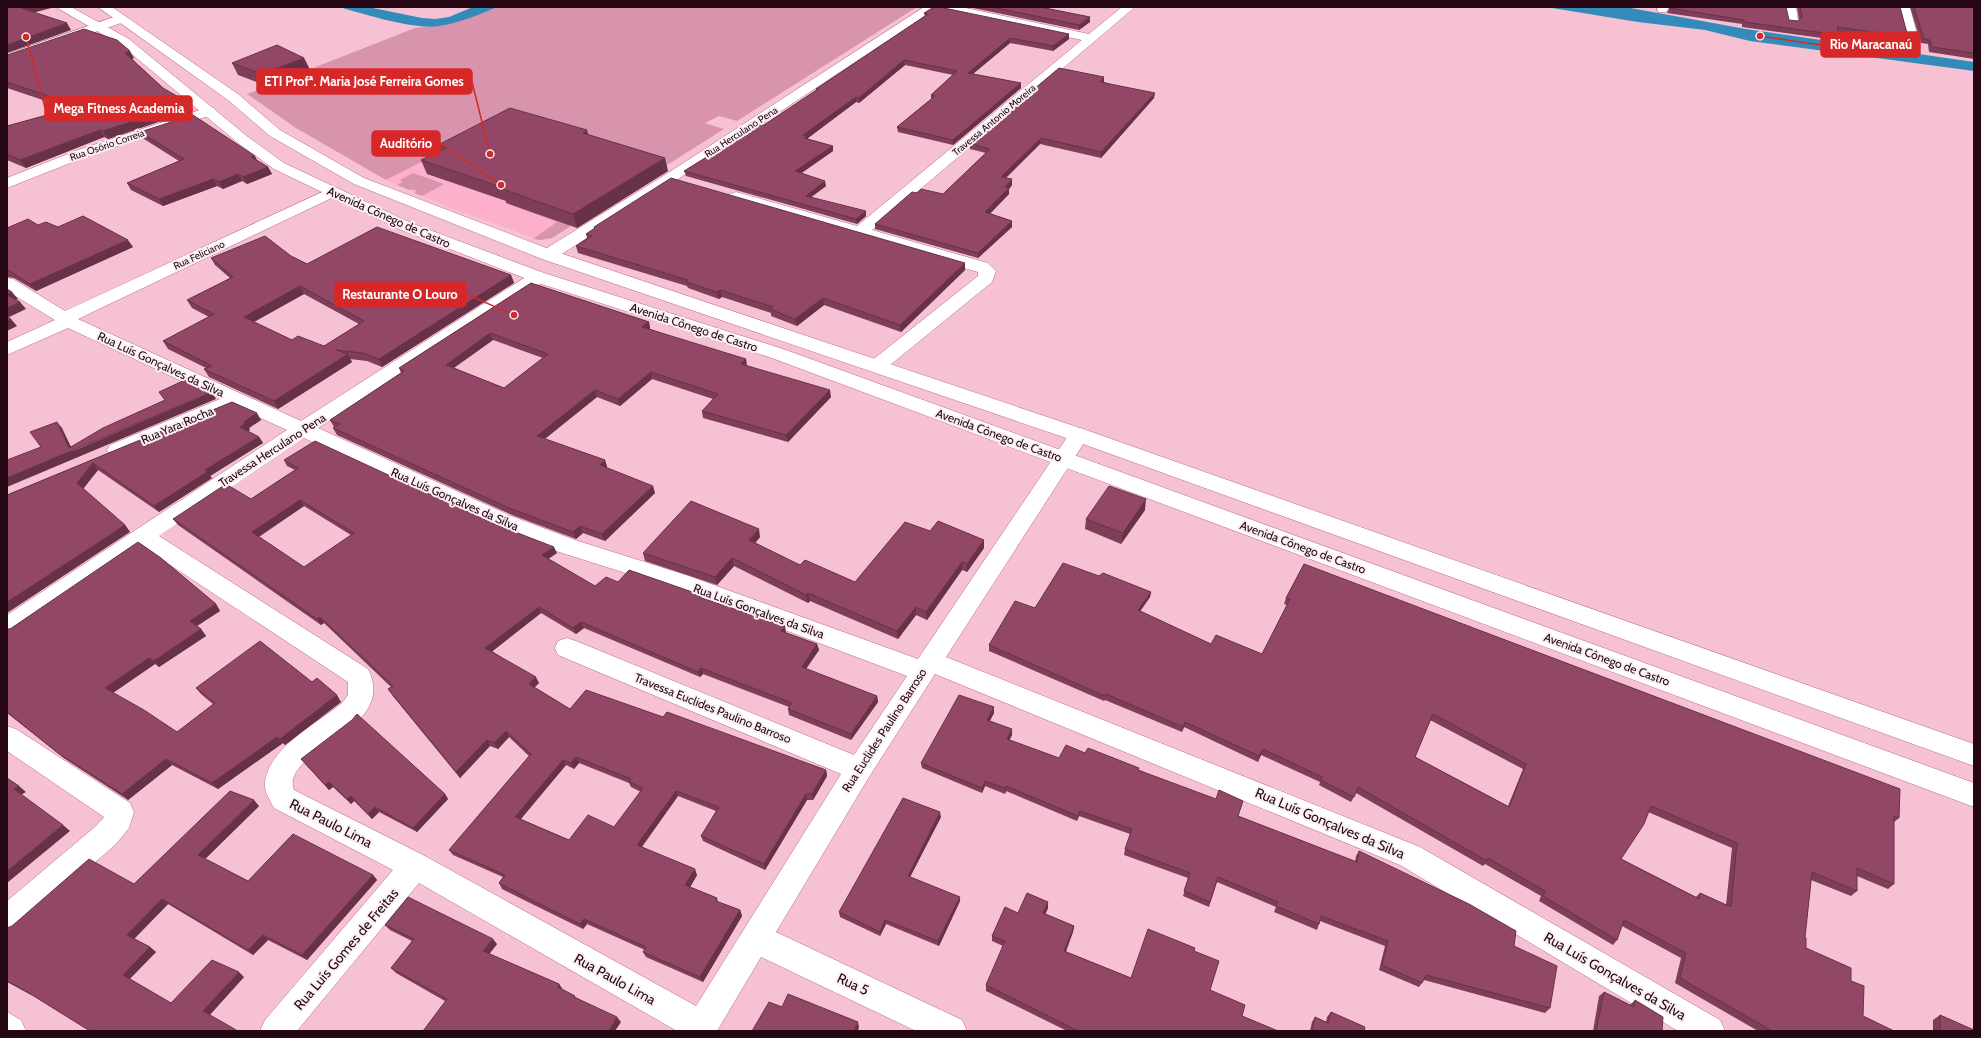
<svg xmlns="http://www.w3.org/2000/svg" width="1981" height="1038" viewBox="0 0 1981 1038" font-family="Cabin,sans-serif">
<rect width="100%" height="100%" fill="#f7c1d4"/>
<path fill="#fcb0cb" d="M517,112L677,158L552,238L540,240L448,207L386,180Z"/>
<g fill="#d894ad">
<path d="M497,7H917L737,121L719,116L705,123L724,129L552,238L540,240L533,239L557,222L505,203L559,221L433,156L386,180L296,128L247,94L415,28C424,26 432,27 440,25C460,21 479,15 497,7Z"/>
<path d="M413,173L444,184L422,196L414,193L417,191L413,189L409,190L397,185L403,182L400,180Z"/>
</g>
<g fill="#338bb9">
<path d="M339,7H368L422,18L435,19L449,17L473,7H497C479,15 458,23 439,26C413,30 365,14 339,7Z"/>
<path d="M1546,7H1625L1746,29L1974,62V71L1750,41L1705,30L1638,22Z"/>
</g>
<g fill="none" stroke-linecap="round" stroke-linejoin="round">
<g stroke="#ba6a8a" stroke-width="1">
<g id="minor">
<path d="M924,7H938L675,181L554,259L548,260L542,259L540,255L542,251L665,175Z"/>
<path d="M938,7H961L1089,34L1122,7H1135L872,230L988,263L996,271L992,282L884,370L877,372L870,370L868,366L870,362L978,276V272L730,200L728,197L730,194L736,192L857,226L1082,40L944,11Z"/>
<path d="M1657,7H1669L1666,12H1658Z"/>
<path d="M1784,7H1796L1798,21L1796,24H1788Z"/>
<path d="M1898,7H1910L1920,46L1918,49L1914,50L1908,46Z"/>
<path d="M120,15L124,16L126,19L124,22L7,62V54Z"/>
<path d="M209,107L214,108L216,111L214,114L88,156L7,188V178L78,150Z"/>
<path d="M333,187L338,189L341,192L338,195L78,319L301,421L532,273L538,272L544,273L547,277L544,281L318,428L511,516L575,540L689,576L918,659L1072,430L1079,428L1086,430L1089,435L946,657L1420,847L1720,1020L1725,1031H1678L1400,865L935,674L869,777L776,932L962,1020L967,1031H916L761,957L717,1031H677L419,883L297,1031H260L265,1020L393,870L274,808C271,802 266,794 265,788C263,750 317,724 342,703L348,695V682L143,547L16,634L7,636V615L287,430L236,407L124,455L117,457L110,455L107,450L110,445L220,399L68,328L7,355V342L55,320L7,291V278L13,279L65,311ZM304,438L495,528L559,552L673,588L907,676L854,755L576,641L567,638L558,641L555,648L558,655L841,774L696,1006L425,856L294,790C279,750 400,731 368,669L159,536Z"/>
<path d="M7,726L16,729L130,803L134,812L129,828L116,844L18,930L7,934V901L96,826L104,817L7,751Z"/>
<path d="M7,1012L21,1020L26,1031H7Z"/>
</g>
</g>
<g stroke="#ba6a8a" stroke-width="1">
<g id="major">
<path d="M56,7H71L129,39L248,137L284,163L411,223L544,273L786,350L1974,783V807L772,358L532,281L399,229L274,169L238,143L121,45Z"/>
<path d="M98,7H112L238,94L280,130L364,178L554,251L1086,430L1974,744V766L1072,440L542,259L354,184L270,136L228,100Z"/>
</g>
</g>
<use href="#minor" fill="#fff" fill-rule="evenodd"/>
<use href="#major" fill="#fff" fill-rule="evenodd"/>
</g>
<g fill="#7e3d58" fill-rule="evenodd">
<path d="M968,7H1040L1090,17V22L1079,30Z"/>
<path d="M1670,7L1789,20L1798,21L1799,20L1797,7H1900L1908,37L1905,41L1838,32L1839,35L1836,40L1742,27V24L1667,13Z"/>
<path d="M1910,7H1974V59L1929,52L1928,44L1921,43Z"/>
<path d="M944,8L1069,39L1053,51L1010,43L973,74L1021,83V88L953,145L898,132L897,127L931,99V95L953,75L905,65L859,103L856,102L808,138V139L833,151L801,173L826,186L811,197L866,216L857,224L686,176L684,171L764,125L816,91V89L925,17L924,13Z"/>
<path d="M7,55L134,58L132,59L163,88L193,110L108,139L104,137L26,168L7,160V126L54,113L50,108L58,105L7,88Z"/>
<path d="M304,58L310,70L267,86L238,75L232,63Z"/>
<path d="M1104,82L1154,98L1101,158L1040,144L1006,178L1012,185L1009,189V194L990,214L1012,221V227L978,258L875,229V224L917,193L943,194L986,153L970,149V143Z"/>
<path d="M140,132L257,160L268,167L272,174L247,184L242,181L223,189L217,186L163,206L131,190L127,183L179,161L144,139Z"/>
<path d="M588,135L668,171L577,228L506,203V201L427,174L421,160L440,151L438,145Z"/>
<path d="M38,225L58,227L133,247L36,291L14,278L7,277V228Z"/>
<path d="M594,227L965,270L901,332L824,305L797,326L771,316V313L722,297L719,299L688,288L687,286L578,253L576,246L587,238L586,234L594,229Z"/>
<path d="M291,256L307,264L511,275L514,283L382,367L367,361L350,359L352,362L278,409L209,377L204,369L206,368L168,349L163,341L209,317L192,308L187,300L230,278L215,265L211,258ZM304,294L359,324L324,346L292,340L254,322Z"/>
<path d="M531,283L649,322L650,328V329L831,397L788,442L703,418L702,411L713,399L652,379L620,406L597,397L545,439L605,460L607,467V468L655,493L605,541L583,533L576,539L512,515L337,435L333,428L335,427H334L330,420L401,373L399,368ZM493,340L543,358L504,388L454,368Z"/>
<path d="M232,402L261,420L249,428L250,430L248,431L259,437L263,443L210,476L212,478L159,512L98,470L83,489L125,525L130,532L7,495Z"/>
<path d="M284,460L492,523L557,553L548,559L595,586L618,582L701,595L702,598L786,632L785,633L817,644L819,650L806,669L877,696L878,702L851,740L789,715L788,709L789,707L703,674L700,677L584,628L576,634L541,613L492,651L539,683L534,687L570,709L663,717L826,770L827,776L813,800H807L765,870L703,841L701,836L716,811L678,796L642,847L697,875L690,887L717,898L718,902L740,910L742,916L703,982L646,957L643,952L645,950L587,924L583,929L534,905L502,889L499,883L503,877L453,855L449,850L529,756L509,737L498,749L490,746L460,778L392,695L388,689L391,687L324,623L321,625L178,525L173,519L251,499L295,470L287,466ZM304,506L351,535L304,567L259,537ZM579,763L629,783L631,787L641,792L614,827L569,840L521,819L566,765L574,769Z"/>
<path d="M1145,510L1121,544L1085,529L1086,519Z"/>
<path d="M930,531L984,540V548L967,572L962,570L927,620L916,615L898,639L810,601L808,603L734,566L717,585L645,561L643,553L760,537L755,543L800,565L855,582Z"/>
<path d="M1304,564L1899,818L1894,822V884L1888,889L1857,876V891L1851,896L1811,880L1805,937L1806,948L1851,981L1863,1016L1894,1031H1758L1675,983L1681,958L1622,926L1617,940L1613,945L1539,901L1541,896L1485,864L1483,866L1356,793L1351,802L1319,785L1320,782L1261,755L1258,762L1184,727L1182,732L1105,700L1104,701L989,651V645L1035,608L1099,576L1151,592L1150,597L1140,611L1211,644L1262,654L1287,605L1284,604L1286,598ZM1430,720L1523,769L1508,806L1415,757ZM1648,812L1732,848L1726,905L1700,893L1696,897L1621,859Z"/>
<path d="M216,604L220,611L197,626L201,629L206,636L159,667L155,664L113,693L177,732L213,704L201,694L196,688L312,682L341,702L285,745L283,743L218,789L172,765L128,800L65,759L7,713V629Z"/>
<path d="M994,707V713L990,721L1012,735L1009,740L1059,758L1085,753L1139,770L1238,816L1355,862L1356,856L1359,851L1514,946L1550,1008L1545,1013L1424,980L1419,987L1379,970L1385,946L1320,921L1317,930L1274,912L1276,907L1217,882L1209,907L1183,896L1188,878L1124,855L1125,849L1130,834L1079,816L1077,821L1006,791L1005,794L985,786L982,793L922,768L921,763Z"/>
<path d="M301,759L445,794L448,799L417,832L379,812L372,819L354,801L351,804L333,787L329,790Z"/>
<path d="M259,806L205,859L248,881L373,875L377,880L307,960L268,940L253,955L168,904L134,939L150,947L156,952L130,979L171,1003L244,977L210,1015L31,995L7,982V928L134,884Z"/>
<path d="M941,817L910,877L960,901L939,946L886,924L880,936L840,917L839,912Z"/>
<path d="M1048,902V908L1045,914L1074,926L1073,932L1066,952L1131,978L1194,951L1210,990L1242,1016L1278,1031H1067L986,991V985L1003,946L992,941V936L1018,913Z"/>
<path d="M385,925L497,944L489,954L559,984L563,990L577,998L621,1022L445,1001L396,973L391,968L412,941L390,930Z"/>
<path d="M1604,992L1630,1005L1635,1000L1662,1031H1593L1599,996Z"/>
<path d="M1331,1012L1364,1031H1310L1312,1022L1315,1017L1326,1022L1327,1017Z"/>
<path d="M1940,1015L1974,1031H1933V1020Z"/>
</g>
<g fill="#673247">
<path d="M25,7H55L25,15L21,8Z"/>
<path d="M1090,17V22L1079,30V25Z"/>
<path d="M67,23L71,30L7,53V45Z"/>
<path d="M1069,34V39L1053,51V46Z"/>
<path d="M1010,38V43L968,78V73Z"/>
<path d="M130,51L134,58L130,60L125,53Z"/>
<path d="M304,58L310,70L267,86L262,74Z"/>
<path d="M904,60L905,65L859,103V98Z"/>
<path d="M1104,77V82H1100Z"/>
<path d="M1021,83V88L953,145V140Z"/>
<path d="M1155,93L1154,98L1101,158V152Z"/>
<path d="M856,97V102L808,138V141L805,143L803,135Z"/>
<path d="M189,103L193,110L108,139L103,131Z"/>
<path d="M100,130L104,137L26,168L20,160Z"/>
<path d="M587,130L591,144L583,133Z"/>
<path d="M1041,138L1040,144L1001,182V177Z"/>
<path d="M833,146V151L796,177L795,171Z"/>
<path d="M255,156L258,162L251,157Z"/>
<path d="M665,158L668,171L577,228L573,214Z"/>
<path d="M268,167L272,174L247,184L243,177Z"/>
<path d="M238,174L242,181L223,189L219,182Z"/>
<path d="M213,179L217,186L163,206L159,199Z"/>
<path d="M1012,179V185L1009,189V194L985,218V212Z"/>
<path d="M825,181L826,186L806,201V196Z"/>
<path d="M866,211V216L857,224L856,219Z"/>
<path d="M1012,221V227L978,258V253Z"/>
<path d="M128,240L133,247L36,291L30,284Z"/>
<path d="M965,263V270L901,332L900,325Z"/>
<path d="M511,275L514,283L382,367L379,359Z"/>
<path d="M300,286L304,294L248,325L244,317Z"/>
<path d="M720,290L722,297L719,299L717,292Z"/>
<path d="M12,292L18,299L12,302L7,294Z"/>
<path d="M823,298L824,305L797,326L795,319Z"/>
<path d="M20,302L26,309L7,318V308Z"/>
<path d="M11,319L17,326L7,331V321Z"/>
<path d="M649,322L650,328L644,334L642,327Z"/>
<path d="M490,333L493,340L449,371L446,365Z"/>
<path d="M348,354L352,362L278,409L274,401Z"/>
<path d="M746,359L747,365L741,364Z"/>
<path d="M651,372L652,379L620,406L618,399Z"/>
<path d="M595,390L597,397L539,443L537,436Z"/>
<path d="M830,390L831,397L788,442L786,435Z"/>
<path d="M212,392L216,399L7,487V478L69,448L57,422L62,428L73,451Z"/>
<path d="M257,413L261,420L249,428L250,430L245,433L240,427L244,422Z"/>
<path d="M259,437L263,443L210,476L212,478L159,512L154,506L205,470Z"/>
<path d="M605,460L607,467L602,472L600,465Z"/>
<path d="M93,463L98,470L82,490L77,483Z"/>
<path d="M653,486L655,493L605,541L602,534Z"/>
<path d="M1146,499L1145,510L1121,544L1123,533Z"/>
<path d="M300,500L304,506L256,538L252,532Z"/>
<path d="M125,525L130,532L7,613V602Z"/>
<path d="M580,526L583,533L576,539L573,532Z"/>
<path d="M759,529L760,537L751,548L749,540Z"/>
<path d="M984,540V548L967,572V564Z"/>
<path d="M554,547L557,553L545,561L542,555Z"/>
<path d="M732,558L734,566L717,585L715,577Z"/>
<path d="M962,562V570L927,620L926,612Z"/>
<path d="M1151,592L1150,597L1137,616L1138,610Z"/>
<path d="M808,593L810,601L808,603L806,595Z"/>
<path d="M216,604L220,611L195,627L190,621Z"/>
<path d="M539,607L541,613L489,654L485,648Z"/>
<path d="M916,607V615L898,639L897,631Z"/>
<path d="M320,617L324,623L321,625L317,619Z"/>
<path d="M581,622L584,628L576,634L573,628Z"/>
<path d="M785,626L786,632L782,637L781,631Z"/>
<path d="M201,629L206,636L159,667L154,661Z"/>
<path d="M817,644L819,650L803,673L802,667Z"/>
<path d="M149,658L155,664L111,694L105,688Z"/>
<path d="M701,668L703,674L700,677L698,672Z"/>
<path d="M536,677L539,683L532,690L529,684Z"/>
<path d="M337,695L341,702L285,745L280,739Z"/>
<path d="M877,696L878,702L851,740V734Z"/>
<path d="M994,707V713L987,725V720Z"/>
<path d="M1185,722L1184,727L1182,732L1183,727Z"/>
<path d="M1012,729V735L1007,745V739Z"/>
<path d="M506,731L509,737L498,749L494,743Z"/>
<path d="M277,737L283,743L218,789L212,783Z"/>
<path d="M487,740L490,746L460,778L456,772Z"/>
<path d="M1263,749L1261,755L1258,762L1259,756Z"/>
<path d="M576,757L579,763L574,769L571,763Z"/>
<path d="M166,759L172,765L128,800L122,794Z"/>
<path d="M563,760L566,765L518,822L515,817Z"/>
<path d="M826,770L827,776L813,800L812,794Z"/>
<path d="M985,781V786L982,793V788Z"/>
<path d="M329,782L333,787L329,790L325,785Z"/>
<path d="M19,786L26,792L21,795L14,789Z"/>
<path d="M1006,786V791L1005,794V788Z"/>
<path d="M676,791L678,796L639,850L637,845Z"/>
<path d="M445,794L448,799L417,832L413,828Z"/>
<path d="M806,794L807,800L765,870L764,864Z"/>
<path d="M351,796L354,801L351,804L347,799Z"/>
<path d="M254,800L259,806L204,860L198,855Z"/>
<path d="M375,807L379,812L372,819L368,814Z"/>
<path d="M1080,811L1079,816L1077,821L1078,816Z"/>
<path d="M940,812L941,817L908,881V876Z"/>
<path d="M63,825L70,831L7,883V871Z"/>
<path d="M695,869L697,875L688,891L685,885Z"/>
<path d="M373,875L377,880L307,960L302,955Z"/>
<path d="M960,897V901L939,946L938,941Z"/>
<path d="M162,899L168,904L133,940L127,935Z"/>
<path d="M1048,902V908L1043,920V913Z"/>
<path d="M740,910L742,916L703,982L700,977Z"/>
<path d="M584,919L587,924L583,929L580,924Z"/>
<path d="M885,920L886,924L880,936V932Z"/>
<path d="M1074,926L1073,932L1063,957L1064,951Z"/>
<path d="M263,935L268,940L253,955L248,950Z"/>
<path d="M493,939L497,944L487,957L483,951Z"/>
<path d="M150,947L156,952L129,979L123,975Z"/>
<path d="M239,972L244,977L209,1015L203,1011Z"/>
<path d="M559,984L563,990L558,987Z"/>
<path d="M617,1017L621,1022L615,1031H609Z"/>
<path d="M858,1022L859,1027L858,1031H854Z"/>
</g>
<g fill="#934766" stroke="#673247" fill-rule="evenodd">
<path d="M7,7H25L21,8L67,23L7,45Z"/>
<path d="M934,7H942L944,8L1069,34L1053,46L1010,38L968,73L1021,83L953,140L897,127L935,96L931,95L957,71L904,60L859,98L856,97L803,135L807,136L804,138L833,146L795,171L825,181L806,196L866,211L856,219L684,171L760,124L764,125L818,89H816L928,14L924,13Z"/>
<path d="M992,7H1040L1090,17L1079,25Z"/>
<path d="M1670,7H1786L1789,20L1798,21L1802,17L1800,7H1900L1908,37L1837,27L1839,35L1744,22V20L1669,8Z"/>
<path d="M1914,7H1974V53L1932,47L1930,40L1924,39Z"/>
<path d="M84,29L117,40L130,51L125,53L163,88L189,103L103,131L100,130L20,160L7,154V126L58,112L50,108L66,102L7,82V55Z"/>
<path d="M277,45L304,58L262,74L232,63Z"/>
<path d="M1059,68L1104,77L1100,82L1155,93L1101,152L1041,138L1001,177L1012,179L1005,187L1009,188L985,212L1012,221L978,253L875,224L912,192L917,193L921,189L943,194L990,149L970,143Z"/>
<path d="M510,108L587,130L583,133L665,158L573,214L502,189L504,188L421,160L446,148L438,145Z"/>
<path d="M193,115L255,156L251,157L268,167L243,177L238,174L219,182L213,179L159,199L127,183L184,159L140,132Z"/>
<path d="M671,178L965,263L900,325L823,298L795,319L770,309L773,307L720,290L717,292L686,282L688,280L576,246L592,236L586,234L595,228L594,227Z"/>
<path d="M83,216L128,240L30,284L8,270H7V228L28,219L38,225L46,222L58,227Z"/>
<path d="M377,227L511,275L379,359L363,353L336,350L348,354L274,401L204,369L212,366L163,341L214,314L187,300L233,277L211,258L265,236L291,256L307,264ZM300,286L364,321L324,346L298,336L292,340L244,317Z"/>
<path d="M531,283L649,322L642,327L746,359L741,364L830,390L786,435L702,411L718,394L651,372L618,399L595,390L537,436L605,460L600,465L653,486L602,534L580,526L573,532L509,508L333,428L340,424L330,420L404,371L399,368ZM490,333L548,354L504,388L446,365Z"/>
<path d="M7,289L12,292L7,294Z"/>
<path d="M7,295L20,302L7,308Z"/>
<path d="M7,317L11,319L7,321Z"/>
<path d="M185,380L212,392L7,478V460L41,447L30,432L57,422L69,448L103,428L165,400L159,392Z"/>
<path d="M232,402L257,413L244,422L246,423L240,427L259,437L205,470L207,472L154,506L93,463L77,483L125,525L7,602V495Z"/>
<path d="M315,441L492,523L554,547L542,555L595,586L606,577L618,582L629,570L701,595L699,597L785,626L781,631L817,644L802,667L877,696L851,734L788,709L792,703L701,668L698,672L581,622L573,628L539,607L485,648L536,677L529,684L570,709L586,690L663,717L667,712L826,770L812,794H806L764,864L701,836L719,807L676,791L637,845L695,869L685,885L717,898L716,901L740,910L700,977L643,952L646,947L584,919L580,924L530,899L499,883L505,875L449,850L531,754L506,731L494,743L487,740L456,772L388,689L393,686L320,617L317,619L173,519L226,484L251,499L298,468L284,460ZM300,500L354,533L304,567L252,532ZM576,757L631,779L629,782L643,788L614,827L588,815L569,840L515,817L563,760L571,763Z"/>
<path d="M1109,486L1146,499L1123,533L1086,519Z"/>
<path d="M691,501L759,529L749,540L800,565L805,560L855,582L905,522L930,531L938,521L984,540L967,564L962,562L926,612L916,607L897,631L808,593L806,595L732,558L715,577L643,553Z"/>
<path d="M138,542L161,558L216,604L190,621L201,629L154,661L149,658L105,688L144,710L177,732L215,703L196,688L260,641L312,682L317,678L337,695L280,739L277,737L212,783L166,759L122,794L58,753L7,712V629H10Z"/>
<path d="M1063,563L1099,576L1103,573L1151,592L1138,610L1183,631L1211,644L1216,635L1262,654L1290,599L1286,598L1304,564L1900,789L1899,818L1894,816V884L1857,868V891L1812,872L1805,937L1806,938V948L1851,968V981L1864,986L1863,1016L1894,1031H1772L1680,978L1686,953L1624,920L1617,940L1543,896L1545,891L1488,858L1487,861L1358,787L1354,797L1321,780L1322,777L1263,749L1259,756L1185,722L1183,727L1106,694L1105,696L989,645L1015,601L1035,608ZM1433,714L1526,764L1509,807L1415,757ZM1651,806L1737,843L1731,907L1700,893L1699,899L1621,859L1644,824Z"/>
<path d="M959,695L994,707L987,720L1012,729L1007,739L1059,758L1066,745L1085,753L1088,748L1139,768L1138,770L1216,799L1219,790L1243,801L1238,816L1357,862L1359,851L1469,904L1516,931L1514,946L1557,966L1550,1008L1426,975L1422,983L1382,965L1388,941L1321,916L1319,924L1276,906L1278,902L1218,877L1210,902L1184,891L1190,873L1125,849L1132,829L1080,811L1078,816L1006,786L1005,788L985,781L982,788L921,763Z"/>
<path d="M357,714L445,794L413,828L375,807L368,814L351,796L347,799L329,782L325,785L301,759L352,720Z"/>
<path d="M7,778L19,786L14,789L63,825L7,871Z"/>
<path d="M230,791L254,800L198,855L248,881L293,834L373,875L302,955L263,935L248,950L162,899L127,935L150,947L123,975L171,1003L212,960L239,972L203,1011L238,1031H90L24,990L7,981V928L12,926L89,859L134,884Z"/>
<path d="M903,798L940,812L908,876L960,897L938,941L885,920L880,932L839,912Z"/>
<path d="M1027,893L1048,902L1043,913L1074,926L1064,951L1131,978L1148,929L1195,948L1194,951L1219,961L1210,990L1245,1005L1242,1016L1278,1031H1078L986,985L1005,941L992,936L1005,907L1018,913Z"/>
<path d="M408,897L493,939L483,951L559,984L558,987L575,996L574,997L617,1017L609,1031H423L447,999L391,968L414,939L385,925Z"/>
<path d="M1604,992L1634,1007L1635,1000L1663,1017L1662,1031H1596Z"/>
<path d="M788,994L858,1022L854,1031H752L769,1002L782,1007Z"/>
<path d="M1331,1012L1365,1027L1364,1031H1312L1315,1017L1328,1023Z"/>
<path d="M1940,1015L1974,1030V1031H1940Z"/>
</g>
<g text-anchor="middle" dominant-baseline="central" stroke-width="4" stroke-linejoin="round" paint-order="stroke">
<g font-size="10" fill="#250714" stroke="#faf0f3">
<text transform="translate(994 120) rotate(-40)">Travessa Antonio Moreira</text>
<text transform="translate(741 132) rotate(-33)">Rua Herculano Pena</text>
<text transform="translate(107 145) rotate(-19)">Rua Osório Correia</text>
<text transform="translate(199 255) rotate(-25)">Rua Feliciano</text>
</g>
<g font-size="12" fill="#250714" stroke="#faf0f3">
<text transform="translate(389 217) rotate(24)">Avenida Cônego de Castro</text>
<text transform="translate(694 327) rotate(18)">Avenida Cônego de Castro</text>
<text transform="translate(161 364) rotate(25)">Rua Luís Gonçalves da Silva</text>
<text transform="translate(177 425) rotate(-23)">Rua Yara Rocha</text>
<text transform="translate(999 435) rotate(20)">Avenida Cônego de Castro</text>
<text transform="translate(272 450) rotate(-33)">Travessa Herculano Pena</text>
<text transform="translate(455 499) rotate(24)">Rua Luís Gonçalves da Silva</text>
<text transform="translate(1303 547) rotate(20)">Avenida Cônego de Castro</text>
<text transform="translate(759 611) rotate(20)">Rua Luís Gonçalves da Silva</text>
<text transform="translate(1607 659) rotate(20)">Avenida Cônego de Castro</text>
<text transform="translate(713 708) rotate(22)">Travessa Euclides Paulino Barroso</text>
<text transform="translate(884 730) rotate(-57)">Rua Euclides Paulino Barroso</text>
</g>
<g font-size="14" fill="#250714" stroke="#faf0f3">
<text transform="translate(331 823) rotate(27)">Rua Paulo Lima</text>
<text transform="translate(1330 823) rotate(23)">Rua Luís Gonçalves da Silva</text>
<text transform="translate(346 949) rotate(-50)">Rua Luís Gomes de Freitas</text>
<text transform="translate(1615 976) rotate(30)">Rua Luís Gonçalves da Silva</text>
<text transform="translate(615 979) rotate(29)">Rua Paulo Lima</text>
<text transform="translate(853 984) rotate(25)">Rua 5</text>
</g>
</g>
<path fill="none" stroke="#d62828" stroke-width="1.5" d="M1760 36L1821 45M490 154L472 82M26 37L45 108M501 185L440 143M514 315L466 294"/>
<g fill="#d62828" stroke="#faf0f3" stroke-width="1.5">
<circle cx="1760" cy="36" r="4"/>
<circle cx="490" cy="154" r="4"/>
<circle cx="26" cy="37" r="4"/>
<circle cx="501" cy="185" r="4"/>
<circle cx="514" cy="315" r="4"/>
</g>
<g fill="#d62828" stroke="#d62828" stroke-width="1.5">
<rect x="1821" y="32" width="99" height="25" rx="4"/>
<rect x="257" y="69" width="215" height="25" rx="4"/>
<rect x="45" y="96" width="147" height="25" rx="4"/>
<rect x="372" y="131" width="68" height="25" rx="4"/>
<rect x="335" y="282" width="131" height="25" rx="4"/>
</g>
<g font-size="13" text-anchor="middle" font-weight="bold" fill="#fff">
<text x="1871" y="49">Rio Maracanaú</text>
<text x="364" y="86">ETI Profª. Maria José Ferreira Gomes</text>
<text x="119" y="113">Mega Fitness Academia</text>
<text x="406" y="148">Auditório</text>
<text x="400" y="299">Restaurante O Louro</text>
</g>
<rect width="1981" height="1038" fill="none" stroke="#250714" stroke-width="16"/>
</svg>
